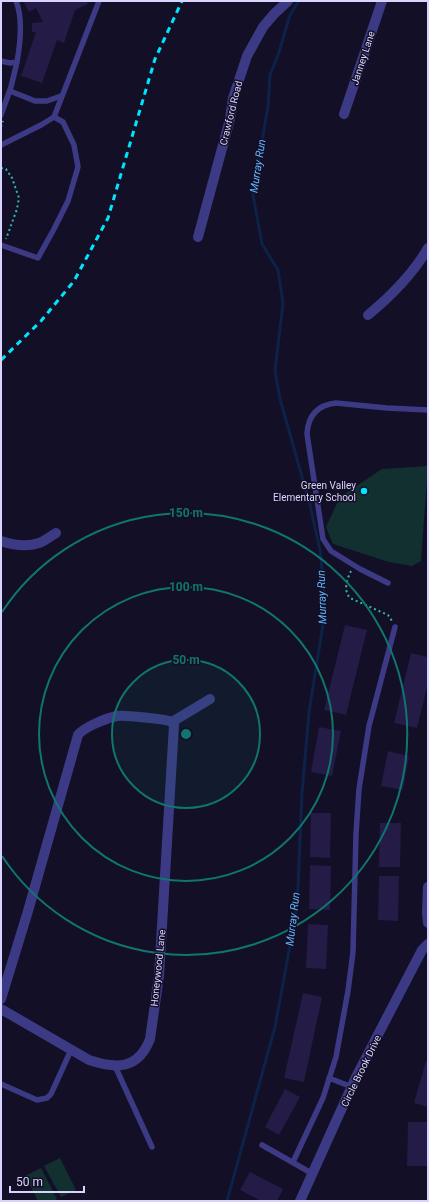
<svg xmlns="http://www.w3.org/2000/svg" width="429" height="1202" viewBox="0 0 429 1202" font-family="Roboto,sans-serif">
<rect width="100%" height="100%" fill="#130f26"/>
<g fill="#12302f">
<path d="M428,466L421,561L412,566L389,562L333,544L326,527L340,497L382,469Z"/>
<path d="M60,1158L76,1190L61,1197L44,1166Z"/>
<path d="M41,1168L57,1199L54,1201H38L25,1176Z"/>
</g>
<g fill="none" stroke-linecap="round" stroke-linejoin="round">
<path stroke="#0c2248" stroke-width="3" d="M227,1201L275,1027L295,918L298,888L302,793L309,712L324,618V590L320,550L310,505L280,399L275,371L283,303L278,270L262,244L253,195L268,106L270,75L279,52L290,15L298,2"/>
</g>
<g fill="#241b47">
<path d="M23,1H86L88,4L75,10L64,43L57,40L42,83L21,76L36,32H32V23L43,22L36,8L29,12Z"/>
<path d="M345,625L367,630L346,715L324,710Z"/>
<path d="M411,653L428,657V683L417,728L394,723Z"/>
<path d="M319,727L341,731L332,776L311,772Z"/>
<path d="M388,751L409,756L403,790L381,786Z"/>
<path d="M311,813H331L330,858L310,857Z"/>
<path d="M380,823H401L400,867H379Z"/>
<path d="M310,865L331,866L330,910L309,909Z"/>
<path d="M379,876H399L398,921L378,920Z"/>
<path d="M308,924L328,925L326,969L306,968Z"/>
<path d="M303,993L322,997L304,1082L284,1078Z"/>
<path d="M426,1061H428V1107L414,1103Z"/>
<path d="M285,1089L300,1097L279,1135L265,1127Z"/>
<path d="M408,1122H428L427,1166H407Z"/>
<path d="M250,1172L283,1189L277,1201H261L240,1190Z"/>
</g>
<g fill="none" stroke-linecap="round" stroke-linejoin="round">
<g stroke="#2fb8b0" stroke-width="2" stroke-dasharray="2 3" stroke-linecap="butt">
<path d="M1,127L3,121"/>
<path d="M1,154V157"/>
<path d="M1,168L6,169L8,173L11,175L19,198L17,209L6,239"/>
<path d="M351,571C347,579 343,590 350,598L388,615L392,621"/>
</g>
<g stroke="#3d3a85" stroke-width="5.5">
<path d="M1,61L10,63L17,62C20,45 23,18 16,1"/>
<path d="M10,91L35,101H47L61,96"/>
<path d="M1,115L11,87L17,62"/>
<path d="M54,117L99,1"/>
<path d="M1,145L41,125L54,117L63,122L74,145L78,167L68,201L54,229L38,258L1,245"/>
<path d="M388,583L360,569L331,551L323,539L307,434C308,416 317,405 336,403L387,408L428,410"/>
<path d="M115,1066L152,1147"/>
<path d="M329,1078L352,1087"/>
<path d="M1,1084L37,1100L47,1098L51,1094L71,1050"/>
<path d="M262,1145L313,1174"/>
<path d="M293,1162L323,1098L336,1057L348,991L353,952L356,834L359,789L369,726L395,627"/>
</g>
<g stroke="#3d3a85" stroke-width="10">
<path d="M344,114L382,1"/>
<path d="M198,237L230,119L233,98L247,56L263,27L274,14L288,1"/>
<path d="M368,315C391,296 413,274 428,248"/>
<path d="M1,541C13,545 27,547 39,543C45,541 51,536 56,533"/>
<path d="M172,722L210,699"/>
<path d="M428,887L427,913L428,923"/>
<path d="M1,999L28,911L78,735C84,727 107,718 117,716C123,715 167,719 172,722L174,725L159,976L150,1039C138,1070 116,1069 89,1060L1,1009"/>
<path d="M300,1201L356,1077L422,950L428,944"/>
</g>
<path stroke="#00e5ff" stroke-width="3" stroke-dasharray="6 5" stroke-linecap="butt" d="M1,360L41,321L74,281L108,218L155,59L182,1"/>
</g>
<circle cx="186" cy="734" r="74" fill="#0f766e" fill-opacity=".12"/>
<g fill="none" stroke="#0f766e" stroke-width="2">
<circle cx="186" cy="734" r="74"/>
<circle cx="186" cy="734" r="147"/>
<path d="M2 612A221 221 0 1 1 2 856"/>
</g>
<circle fill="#00e5ff" stroke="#130f26" stroke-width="1.5" cx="364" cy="491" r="4"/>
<g text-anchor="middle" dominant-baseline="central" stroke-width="3" stroke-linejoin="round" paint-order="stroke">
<g font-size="10" fill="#d9d4ff" stroke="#130f26">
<text transform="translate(363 58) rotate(-72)">Janney Lane</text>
<text transform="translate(231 113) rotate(-76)">Crawford Road</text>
<text transform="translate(158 968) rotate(-84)">Honeywood Lane</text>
<text transform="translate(361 1071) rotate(-64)">Circle Brook Drive</text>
</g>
<g font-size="10" fill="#d9d4ff" stroke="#130f26" text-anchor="end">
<text x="356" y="485">Green Valley<tspan x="356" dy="12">Elementary School</tspan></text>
</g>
<g font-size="11" font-style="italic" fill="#62b6ff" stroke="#130f26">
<text transform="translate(258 166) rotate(-81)">Murray Run</text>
<text transform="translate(322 597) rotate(-92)">Murray Run</text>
<text transform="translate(293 919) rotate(-83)">Murray Run</text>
</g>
</g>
<circle cx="186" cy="734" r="6" fill="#0f766e" stroke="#130f26" stroke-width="2"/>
<g font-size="12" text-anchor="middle" font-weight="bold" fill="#0f766e" stroke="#130f26" stroke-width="3" stroke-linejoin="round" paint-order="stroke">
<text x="186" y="517">150 m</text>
<text x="186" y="591">100 m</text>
<text x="186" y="664">50 m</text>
</g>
<rect width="429" height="1202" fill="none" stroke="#d9d4ff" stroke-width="4"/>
<path d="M10 1186v6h74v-6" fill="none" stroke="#d9d4ff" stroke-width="2"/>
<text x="16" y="1186" font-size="12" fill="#d9d4ff" stroke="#130f26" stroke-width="3" paint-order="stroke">50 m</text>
</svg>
